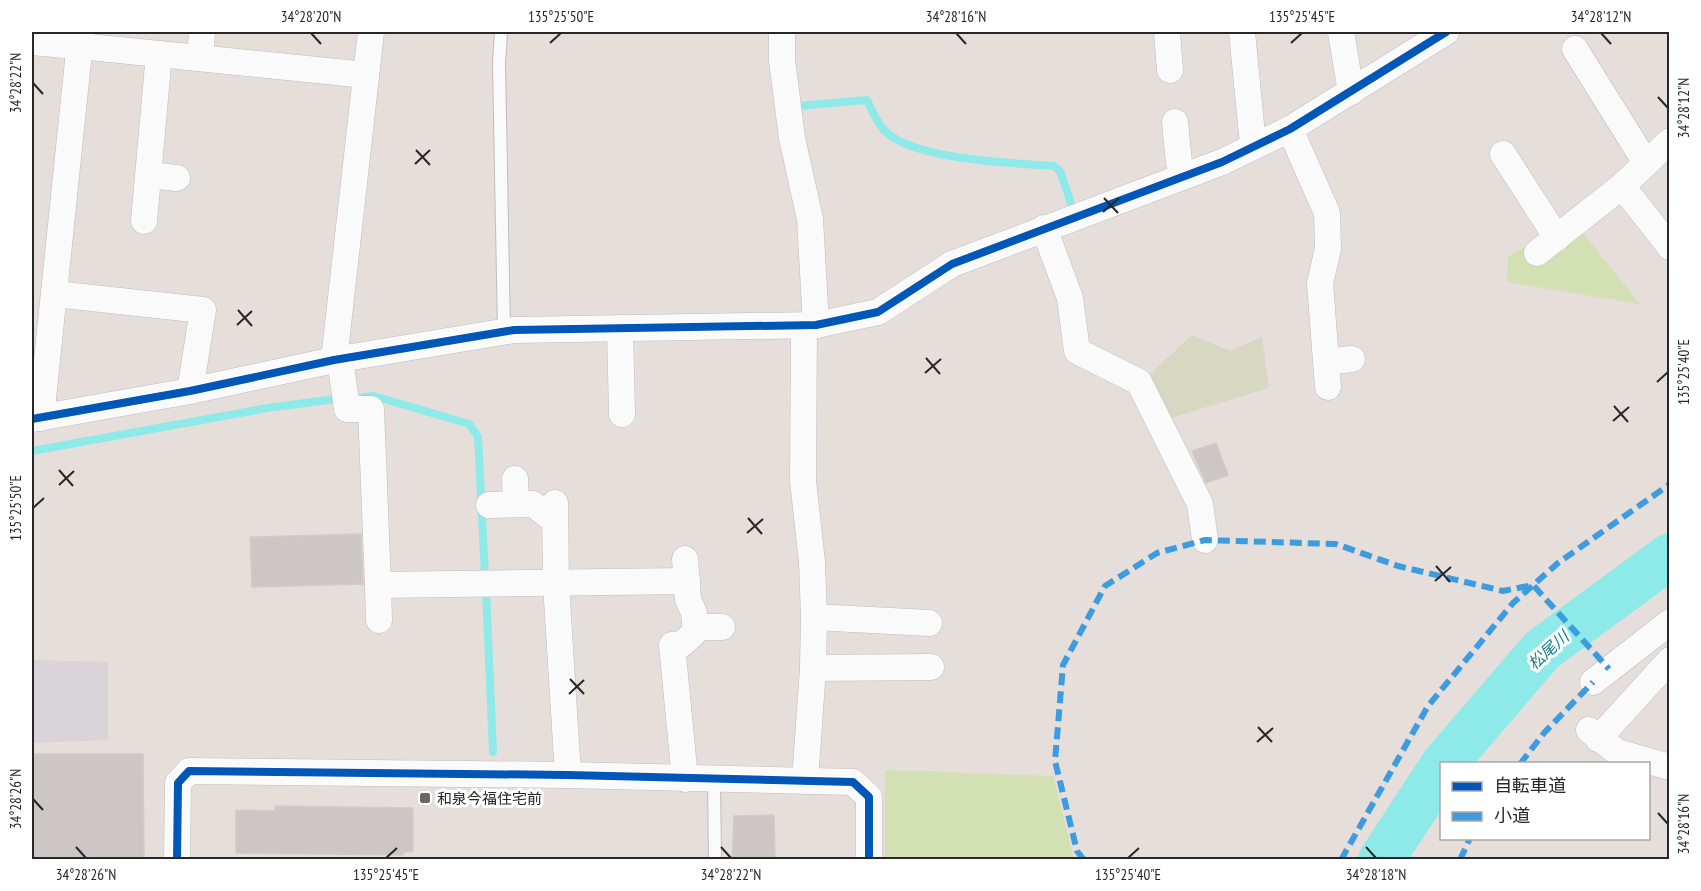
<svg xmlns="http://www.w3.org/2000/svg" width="1701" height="891" viewBox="0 0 1701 891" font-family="'PT Sans Narrow','Noto Sans JP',sans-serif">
<rect width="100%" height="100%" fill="#e6dedb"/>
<path fill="#d8d4d8" d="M32,660L108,662V740L32,743Z"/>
<g fill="#d3e0b3">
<path d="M1582,232L1640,304L1507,282L1508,257L1524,247L1540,266Z"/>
<path d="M885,770L1053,776L1074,859H885Z"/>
</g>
<path fill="#d7d8c2" d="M1192,335L1230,351L1262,337L1269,388L1164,420L1145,379Z"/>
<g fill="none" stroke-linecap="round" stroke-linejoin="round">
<g stroke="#8eeae8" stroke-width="8">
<path d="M798,106L867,100C872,110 878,125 886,132C916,160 1013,163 1054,166L1060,171L1072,206"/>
<path d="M364,397L374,396L469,424L478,437L485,576"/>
<path d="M32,451L268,408L335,399"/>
<path d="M486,591L493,752"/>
</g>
<g stroke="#8eeae8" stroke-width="46">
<path d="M1444,764L1542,650L1670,556"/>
<path d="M1381,860L1442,767"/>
</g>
</g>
<g fill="#ccc7c5" stroke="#d1cbc8" stroke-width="1.5">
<path d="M1216,443L1228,475L1206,483L1192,451Z"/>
<path d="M361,534L363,584L252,587L250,537Z"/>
<path d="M32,754H143L144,860H32Z"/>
<path d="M275,806L413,808V851L403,852V855L236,853V810L275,811Z"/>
<path d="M774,815L775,860H732L734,816Z"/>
</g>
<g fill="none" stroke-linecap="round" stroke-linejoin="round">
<g stroke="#bfbdbd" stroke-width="14">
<g id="service">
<path d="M501,32L499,63L504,332"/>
<path d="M714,780L715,860"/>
</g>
</g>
<g stroke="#bfbdbd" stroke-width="27">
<g id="minor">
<path d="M782,32V60L792,138L810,219L816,325"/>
<path d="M1167,32L1170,70"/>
<path d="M1242,32L1252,135L1256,145"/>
<path d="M1341,32L1351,92"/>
<path d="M32,42L65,45"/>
<path d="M80,46L366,75"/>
<path d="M1575,49L1646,163"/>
<path d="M200,58L202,32"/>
<path d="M1175,122L1179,163L1184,175"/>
<path d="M1290,129L1327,213L1328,249L1320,283L1328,387"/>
<path d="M1503,154L1557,238"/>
<path d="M149,175L177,178"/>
<path d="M1622,186L1670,247"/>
<path d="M144,221L159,54"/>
<path d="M1044,228L1070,298L1077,351L1139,382L1200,504L1205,540"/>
<path d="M1537,253L1622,186L1670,141"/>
<path d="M55,294L203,310L190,391"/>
<path d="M804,326L803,481L812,562L814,617L813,668L805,781"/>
<path d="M620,328L622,414"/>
<path d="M340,359L347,409H371L378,585L687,581"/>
<path d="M334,360L371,32"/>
<path d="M1327,362L1352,359"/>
<path d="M41,418L81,32"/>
<path d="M32,419L190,391L334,360L514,330L816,325L878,312L952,264L1222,162L1290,129L1446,32"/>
<path d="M515,479L516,504"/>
<path d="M555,503L556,584L568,775"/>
<path d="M489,505L533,504L555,521"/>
<path d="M378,585L379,620"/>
<path d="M814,617L929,623"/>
<path d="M696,627H722"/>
<path d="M813,668L931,667"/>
<path d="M1593,682L1670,622"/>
<path d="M1589,730L1617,752L1670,767"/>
<path d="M1598,739L1670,660"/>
<path d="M685,779L672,645L682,644L696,631L694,613L688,599L685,559"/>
<path d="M177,860L178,783L189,771L568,775L853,782L869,797V860"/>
</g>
</g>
<use href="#service" stroke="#fbfafa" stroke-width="12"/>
<use href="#minor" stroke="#fbfafa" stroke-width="26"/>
<g stroke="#3d9ce0" stroke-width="6" stroke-dasharray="12 6" stroke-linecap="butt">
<path d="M1520,764L1544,733L1593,682"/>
<path d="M1084,860L1077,851L1055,761L1063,665L1105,586L1157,553L1205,540L1336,544L1398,566L1503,591L1533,585L1609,669"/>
<path d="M1341,860L1428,706L1513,603L1558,563L1670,484"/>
<path d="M1460,860L1470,838"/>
</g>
<g stroke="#fff" stroke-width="11">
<g id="cycleway">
<path d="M32,419L190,391L334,360L514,330L816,325L878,312L952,264L1222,162L1290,129L1446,32"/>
<path d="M177,860L178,783L189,771L568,775L853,782L869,797V860"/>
</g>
</g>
<use href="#cycleway" stroke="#0057b8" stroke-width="8"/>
</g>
<path fill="none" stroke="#272727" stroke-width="2" d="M311,33L321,44M956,33L966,44M1601,33L1611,44M550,43L561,33M1291,43L1302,33M33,83L43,94M1658,97L1668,108M416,150L430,165M415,164L430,150M1104,198L1118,213M1103,212L1119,198M238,310L252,326M237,325L252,311M926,358L940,374M925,373L941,359M1657,382L1668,372M1614,406L1628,422M1613,421L1629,407M59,470L73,486M59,485L74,471M33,508L44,498M748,518L762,534M747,533L763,519M1436,566L1450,582M1435,581L1451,567M570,679L584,694M569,694L584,680M1258,727L1272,742M1257,742L1273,728M33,799L43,810M1658,813L1668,824M76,847L86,858M721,847L731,858M1366,847L1376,858M386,858L397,848M1128,858L1139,848"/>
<rect fill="#6a6766" stroke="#fff" stroke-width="2" x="419" y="792" width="12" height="12" rx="3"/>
<g text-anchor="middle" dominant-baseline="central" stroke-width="6" stroke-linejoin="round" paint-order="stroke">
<g font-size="15" fill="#272727" stroke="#fff" text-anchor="start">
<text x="437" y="798">和泉今福住宅前</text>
</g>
<g font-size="16" font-style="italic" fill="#0c8089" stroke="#fff">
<text transform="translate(1548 650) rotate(-42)">松尾川</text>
</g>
</g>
<rect width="1701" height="891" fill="none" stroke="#ffffff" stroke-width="66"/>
<rect x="1440" y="762" width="210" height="78" fill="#ffffff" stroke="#a9a9a9" stroke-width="1.5"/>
<rect x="1452" y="782" width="30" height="9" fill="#0057b8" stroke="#a9a9a9" stroke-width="1.5"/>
<text x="1494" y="792" font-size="18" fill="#272727">自転車道</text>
<rect x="1452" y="812" width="30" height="9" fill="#3d9ce0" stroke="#a9a9a9" stroke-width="1.5"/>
<text x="1494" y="822" font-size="18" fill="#272727">小道</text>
<rect x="33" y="33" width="1635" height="825" fill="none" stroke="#272727" stroke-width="2"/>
<g font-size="15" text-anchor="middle" fill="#272727">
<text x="311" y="22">34°28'20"N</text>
<text x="561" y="22">135°25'50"E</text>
<text x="956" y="22">34°28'16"N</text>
<text x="1302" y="22">135°25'45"E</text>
<text x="1601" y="22">34°28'12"N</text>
<text transform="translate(16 83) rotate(-90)" y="5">34°28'22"N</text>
<text transform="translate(1684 108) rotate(-90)" y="5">34°28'12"N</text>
<text transform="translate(1684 372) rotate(-90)" y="5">135°25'40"E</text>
<text transform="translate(16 508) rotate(-90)" y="5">135°25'50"E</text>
<text transform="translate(16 799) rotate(-90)" y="5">34°28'26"N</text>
<text transform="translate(1684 824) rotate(-90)" y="5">34°28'16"N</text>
<text x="86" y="880">34°28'26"N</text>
<text x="386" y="880">135°25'45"E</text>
<text x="731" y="880">34°28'22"N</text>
<text x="1128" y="880">135°25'40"E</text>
<text x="1376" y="880">34°28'18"N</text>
</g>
</svg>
